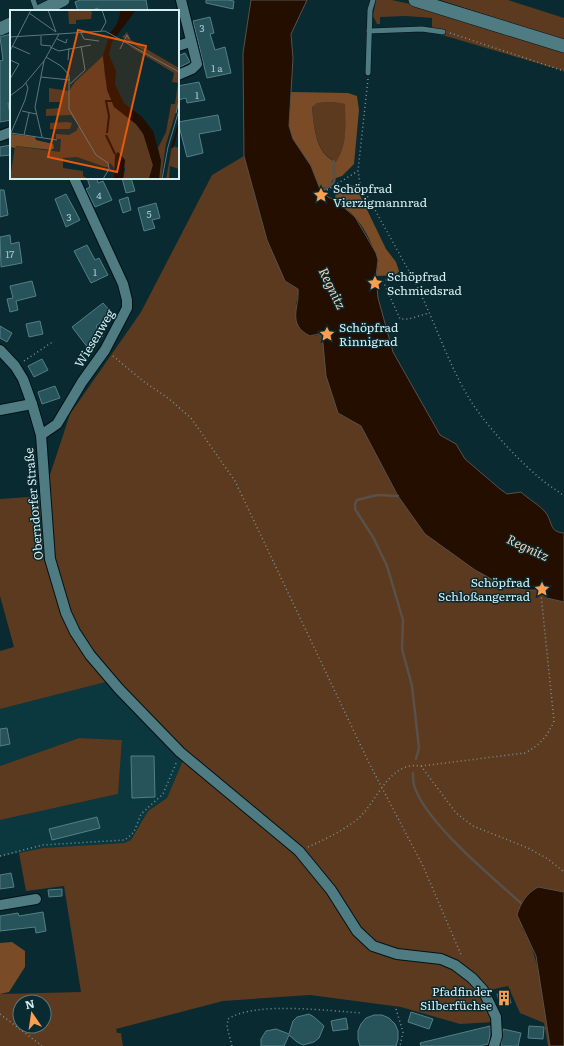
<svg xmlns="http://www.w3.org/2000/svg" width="564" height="1046" viewBox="0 0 564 1046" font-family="Literata,serif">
<rect width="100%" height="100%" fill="#082a30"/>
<path fill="#0b383f" d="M106,682L186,753L167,798L148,811L131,840L124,843L43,848L0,857V820L118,794L122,740L79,738L0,766V709Z"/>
<g fill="#5b3a1f" fill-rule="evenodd">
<path d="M376,0H392L419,6L564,52V71L432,32V18L406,16L380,17V24H377L373,16Z"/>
<path d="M440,0H508L564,18V40Z"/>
<path d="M333,102L345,104C345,123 348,145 337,162C315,154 314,126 312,106L317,103Z"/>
<path d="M244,156L267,240L289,284L298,289V294L296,304L315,336L322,333L338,413L361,426L398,496L425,534L525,590C535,590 542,589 548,598L564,602V892L538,887L522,928C542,960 544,1009 550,1046H548L544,1023L520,1013L508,986L485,991L494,1022L460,1024L401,1007L310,995L223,1001L116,1029L117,1033H121L123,1046H0V994L81,992L64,886L26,891L19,853L43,848L124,843L131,840L148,811L167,798L186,753L106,682L0,709V651L14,647L0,596V499L43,496L70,414L141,312L212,175ZM20,1002H44V1026H20Z"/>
<path d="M79,738L122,740L118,794L0,820V766Z"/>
</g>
<g fill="#794c27" fill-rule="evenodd">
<path d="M291,92L348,93L357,96L359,110L354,164L342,176L333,179L330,186L320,189L311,166L293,139L289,126ZM333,102L345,104C345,123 348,145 336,162C315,154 314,126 312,107L317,103Z"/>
<path d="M348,184L356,187L386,249L396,262L399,271L396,275L376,276C382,259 366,229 354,216C349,210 341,206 335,200L336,191Z"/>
<path d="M12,942L25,951V967L9,992L0,994V943Z"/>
</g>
<g fill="#230e00" stroke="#595149">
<path d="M251,0H307L291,34L293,58L289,126L293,139L311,166L320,189L328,197L335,200L355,217L376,253L378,260L376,276L378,298L393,352L440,435L456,444L465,459L500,489L507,494L521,492C528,499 540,505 546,513C553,523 549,532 564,533V602L547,598L545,593L537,590H525L504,586L475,570L425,534L398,496L361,426L338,413L326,376L322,333L310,336C286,324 300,307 298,289L285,281L267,240L244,156L243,53Z"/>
<path d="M538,887L564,892V1046H550L536,956L517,915C521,902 526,894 538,887Z"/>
</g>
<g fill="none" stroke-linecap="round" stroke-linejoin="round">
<g stroke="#595149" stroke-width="2.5">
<path d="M321,191C344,180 330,178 334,161"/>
<path d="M398,496L377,495L357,500L355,504V509L373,537L387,566L403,620L402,649L412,686L419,748L416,759"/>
<path d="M413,773C413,776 413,781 414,785C424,821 492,877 521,903"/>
</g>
</g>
<g fill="#27535b" stroke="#547f88">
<path d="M80,0H146L148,11H98V8L90,11H78L75,2Z"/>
<path d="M206,0H228L234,1L233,9L206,3Z"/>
<path d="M210,17L214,33L210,34L215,50L225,47L231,73L207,78L193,21Z"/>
<path d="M11,34V103H8L11,120L0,122V61L3,60L0,37Z"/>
<path d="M185,53L190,62L178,68V56Z"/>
<path d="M199,82L205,100L187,103L186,98L178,100V86Z"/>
<path d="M218,115L221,130L199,134L203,153L187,157L178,122Z"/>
<path d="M11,145V155L0,156V147Z"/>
<path d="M87,178H97L98,183L103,181L112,200L95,207L86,189L90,187Z"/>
<path d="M122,178H131L135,191L126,193Z"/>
<path d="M0,190H4L8,215L0,217Z"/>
<path d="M66,194L80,220L66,227L55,199Z"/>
<path d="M128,197L131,210L123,213L119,200Z"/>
<path d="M156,203L160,218L152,220L155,228L144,231L138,208Z"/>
<path d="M10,235L11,244L19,242L22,263L1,267L0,237Z"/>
<path d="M87,245L95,260L99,258L108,275L91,283L74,251Z"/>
<path d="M32,281L36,296L16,301L18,310L10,312L7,299L13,298L10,286Z"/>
<path d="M103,303L112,313L96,326L103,336L88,348L72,327Z"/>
<path d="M40,321L43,334L29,337L26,324Z"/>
<path d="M0,326L12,333L7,342L0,338Z"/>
<path d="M42,359L48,370L34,377L28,366Z"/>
<path d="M55,386L60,398L42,404L38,392Z"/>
<path d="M7,728L10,744L0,746V729Z"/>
<path d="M131,756H154L155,797L132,798Z"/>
<path d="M97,817L100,828L52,840L49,829Z"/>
<path d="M11,873L14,887L0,889V875Z"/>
<path d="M62,889V896L49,897L48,890Z"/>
<path d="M43,912L46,931L36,933L35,927L0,931V916L18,913L19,916Z"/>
<path d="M508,991L511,1003L500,1005L497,994Z"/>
<path d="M411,1012L433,1019L429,1029L408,1022Z"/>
<path d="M309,1014L314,1017L324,1026L319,1038L314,1042L303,1045L297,1042L289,1035L284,1046H261V1039L266,1031L276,1029L289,1034L293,1021L297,1017Z"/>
<path d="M374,1015H382L389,1018L395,1024L398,1031V1039L396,1046H360L358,1039V1031L361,1024L366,1018Z"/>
<path d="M346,1018L348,1029L333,1031L331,1021Z"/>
<path d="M490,1026V1035L488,1044L479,1046H421L420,1043Z"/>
<path d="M529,1026L544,1027L543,1039L528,1038Z"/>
<path d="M503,1029L521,1033L518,1046H501Z"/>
</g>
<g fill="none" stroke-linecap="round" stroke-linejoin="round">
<g stroke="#001216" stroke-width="6">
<g id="service">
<path d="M33,0L37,11"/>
<path d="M369,31L422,29L443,32"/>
<path d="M368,73L370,10L373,0"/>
</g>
</g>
<g stroke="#001216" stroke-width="12">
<g id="minor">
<path d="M178,46L190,42"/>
<path d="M178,75L192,69L197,64L181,0"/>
<path d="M0,136L11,132"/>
<path d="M0,350L15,366L23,379L32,404L41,435L50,559L66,613L75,632L90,655L119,689L180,752L299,851L331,890L357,931L373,946L397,954L441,959L455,965L472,978L483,990L496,1017L497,1036L494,1046"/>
<path d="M0,410L32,404"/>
<path d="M41,435L57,424L82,382L105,350L127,308V300L123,284L74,178"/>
<path d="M0,905L36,899"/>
</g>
</g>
<g stroke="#001216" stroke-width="14">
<g id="tertiary">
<path d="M415,0L564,46"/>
<path d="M40,11L63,0"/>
<path d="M0,29L11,24"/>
</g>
</g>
<g stroke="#789499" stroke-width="1.5" stroke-dasharray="1 3" stroke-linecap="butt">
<path d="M450,33L564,71"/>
<path d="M368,79L358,171L360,183L410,273L379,282"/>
<path d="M327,190L358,171"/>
<path d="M410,273C434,316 447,365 474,406C493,433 517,459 542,480C549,486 557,490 564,496"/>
<path d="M383,281L400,319H409L429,313"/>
<path d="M113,356L143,381L168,398L191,418L235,481L369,763L423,866L462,957"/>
<path d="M24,361L54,341"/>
<path d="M421,766L525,753C540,745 547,737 554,721L541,594"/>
<path d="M308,847C326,839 344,830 359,818C378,800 389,761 421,766L456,813L473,826L528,848L548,859L564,872"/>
<path d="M0,856L43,845L125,840L134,832L141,814L163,794L177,761"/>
<path d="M396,1009L403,1032L400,1046"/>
<path d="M0,1014L42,1046"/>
<path d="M232,1046L227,1027L228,1019C255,1001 329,1011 362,1013"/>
</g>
<use href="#service" stroke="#4f7b83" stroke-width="5"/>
<use href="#minor" stroke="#4f7b83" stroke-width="10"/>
<use href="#tertiary" stroke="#4f7b83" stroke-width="13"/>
</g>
<defs>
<g id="sight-bare" transform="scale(1.2)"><path d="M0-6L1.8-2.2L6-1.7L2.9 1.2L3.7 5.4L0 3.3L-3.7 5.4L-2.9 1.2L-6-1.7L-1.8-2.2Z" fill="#fb9e50" stroke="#082a30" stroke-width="2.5" paint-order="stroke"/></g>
<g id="building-bare" transform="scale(1.2)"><path d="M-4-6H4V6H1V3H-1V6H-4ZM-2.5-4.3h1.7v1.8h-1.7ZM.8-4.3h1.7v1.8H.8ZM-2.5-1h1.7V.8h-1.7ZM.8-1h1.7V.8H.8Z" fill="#fb9e50" stroke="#082a30" stroke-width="2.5" paint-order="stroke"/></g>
</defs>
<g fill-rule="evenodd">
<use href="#sight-bare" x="321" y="195"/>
<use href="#sight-bare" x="375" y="283"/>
<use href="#sight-bare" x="327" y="334"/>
<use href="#sight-bare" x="542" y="589"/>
<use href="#building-bare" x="504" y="998"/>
</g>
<g text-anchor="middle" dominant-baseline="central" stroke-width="3" stroke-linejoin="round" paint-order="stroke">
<g font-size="10" fill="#abc7cc">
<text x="202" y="27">3</text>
<text x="217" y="67">1 a</text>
<text x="197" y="94">1</text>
<text x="99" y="194">4</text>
<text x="149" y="213">5</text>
<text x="69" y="216">3</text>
<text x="10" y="253">17</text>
<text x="95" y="271">1</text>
</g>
<g font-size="12" fill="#d7eef2" stroke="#082a30" text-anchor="start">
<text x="333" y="188">Schöpfrad<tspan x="333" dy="14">Vierzigmannrad</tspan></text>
<text x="387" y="276">Schöpfrad<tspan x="387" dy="14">Schmiedsrad</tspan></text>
<text x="339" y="327">Schöpfrad<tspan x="339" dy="14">Rinnigrad</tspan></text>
<text x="530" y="582" text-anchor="end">Schöpfrad<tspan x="530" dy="14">Schloßangerrad</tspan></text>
<text x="492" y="991" text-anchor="end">Pfadfinder<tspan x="492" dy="14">Silberfüchse</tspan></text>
</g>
<g font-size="12" fill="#d7eef2" stroke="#082a30">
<text transform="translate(94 338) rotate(-59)">Wiesenweg</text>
<text transform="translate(33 504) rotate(-95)">Oberndorfer Straße</text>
</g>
<g font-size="13" font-style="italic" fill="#f8cdac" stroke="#082a30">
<text transform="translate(333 288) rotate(64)">Regnitz</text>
<text transform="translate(528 547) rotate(25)">Regnitz</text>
</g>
</g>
<g transform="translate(10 10)">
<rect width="169" height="169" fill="#082a30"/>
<path d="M58,0H79L82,2L81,9L66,10V14H59ZM117,22L121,30L169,58V92L156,134L151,169H149L151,151L148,138L156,122L161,94H165L168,73L162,72L164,63L119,36L136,42L112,27ZM93,46L95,66L104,96L126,114L134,125L143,155L139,169H113L115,159L108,142L105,145L106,151L105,166L104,169L105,159L101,154L99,153V157H95L67,147L53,148V158L73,161V166L78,169H0L5,136L50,142L51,129H46V124L59,125L66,121L69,116L61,105L36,106V99L51,98V92H39V78L59,81L65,72ZM57,112L62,113L60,119H40V113ZM162,136L169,138V159L160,156L159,169H156Z" fill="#5b3a1f"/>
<path d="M1,124L25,127L26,130L43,134L44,138L41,140L6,136L5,138L0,137Z" fill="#794c27"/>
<path d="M111,0H126L102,32L99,45L106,61L105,74L114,93L132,107L143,121L151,151L149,169H139L143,155L133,123L126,114L104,97L97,80L93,46L100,23L107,14ZM108,142L115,150L113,169H104L105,145Z" fill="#230e00"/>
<path fill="none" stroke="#230e00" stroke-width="2" d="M97,123L99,106L96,91H102M96,125L105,144M162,138L169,114"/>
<path fill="none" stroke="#5b787e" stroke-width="1" d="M38,0L46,22M19,3L46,22M91,21L96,12L92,0M71,23L74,29L89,31M31,26V35L41,36M0,27L95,21L169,62M47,29L56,33L57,29M2,36L20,44M40,37L49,41L81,35M110,39L117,25L119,29M0,41L21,0M36,47L51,56L59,65V99L86,145L98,153L99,159L93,169M0,50L9,54L0,69M58,50L59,38M31,67L60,70M60,74L75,60L71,36M0,86L13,76L34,51L49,24M12,101L26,104M166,103L169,90M1,123L47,130M0,125L15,90L18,78L16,73M14,125L19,103M32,127L25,97L34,51M152,169L158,137L169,100"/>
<path fill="#e8590c" fill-opacity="0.15" stroke="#e8590c" stroke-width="2" d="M68,20L136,36L107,162L38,147Z"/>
<rect width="169" height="169" fill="none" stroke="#d7eef2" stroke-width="2"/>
</g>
<g transform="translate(32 1014) rotate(347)"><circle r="19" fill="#082a30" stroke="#5b787e"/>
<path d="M0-3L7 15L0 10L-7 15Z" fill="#fb9e50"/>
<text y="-6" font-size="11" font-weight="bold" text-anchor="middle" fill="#d7eef2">N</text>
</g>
</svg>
